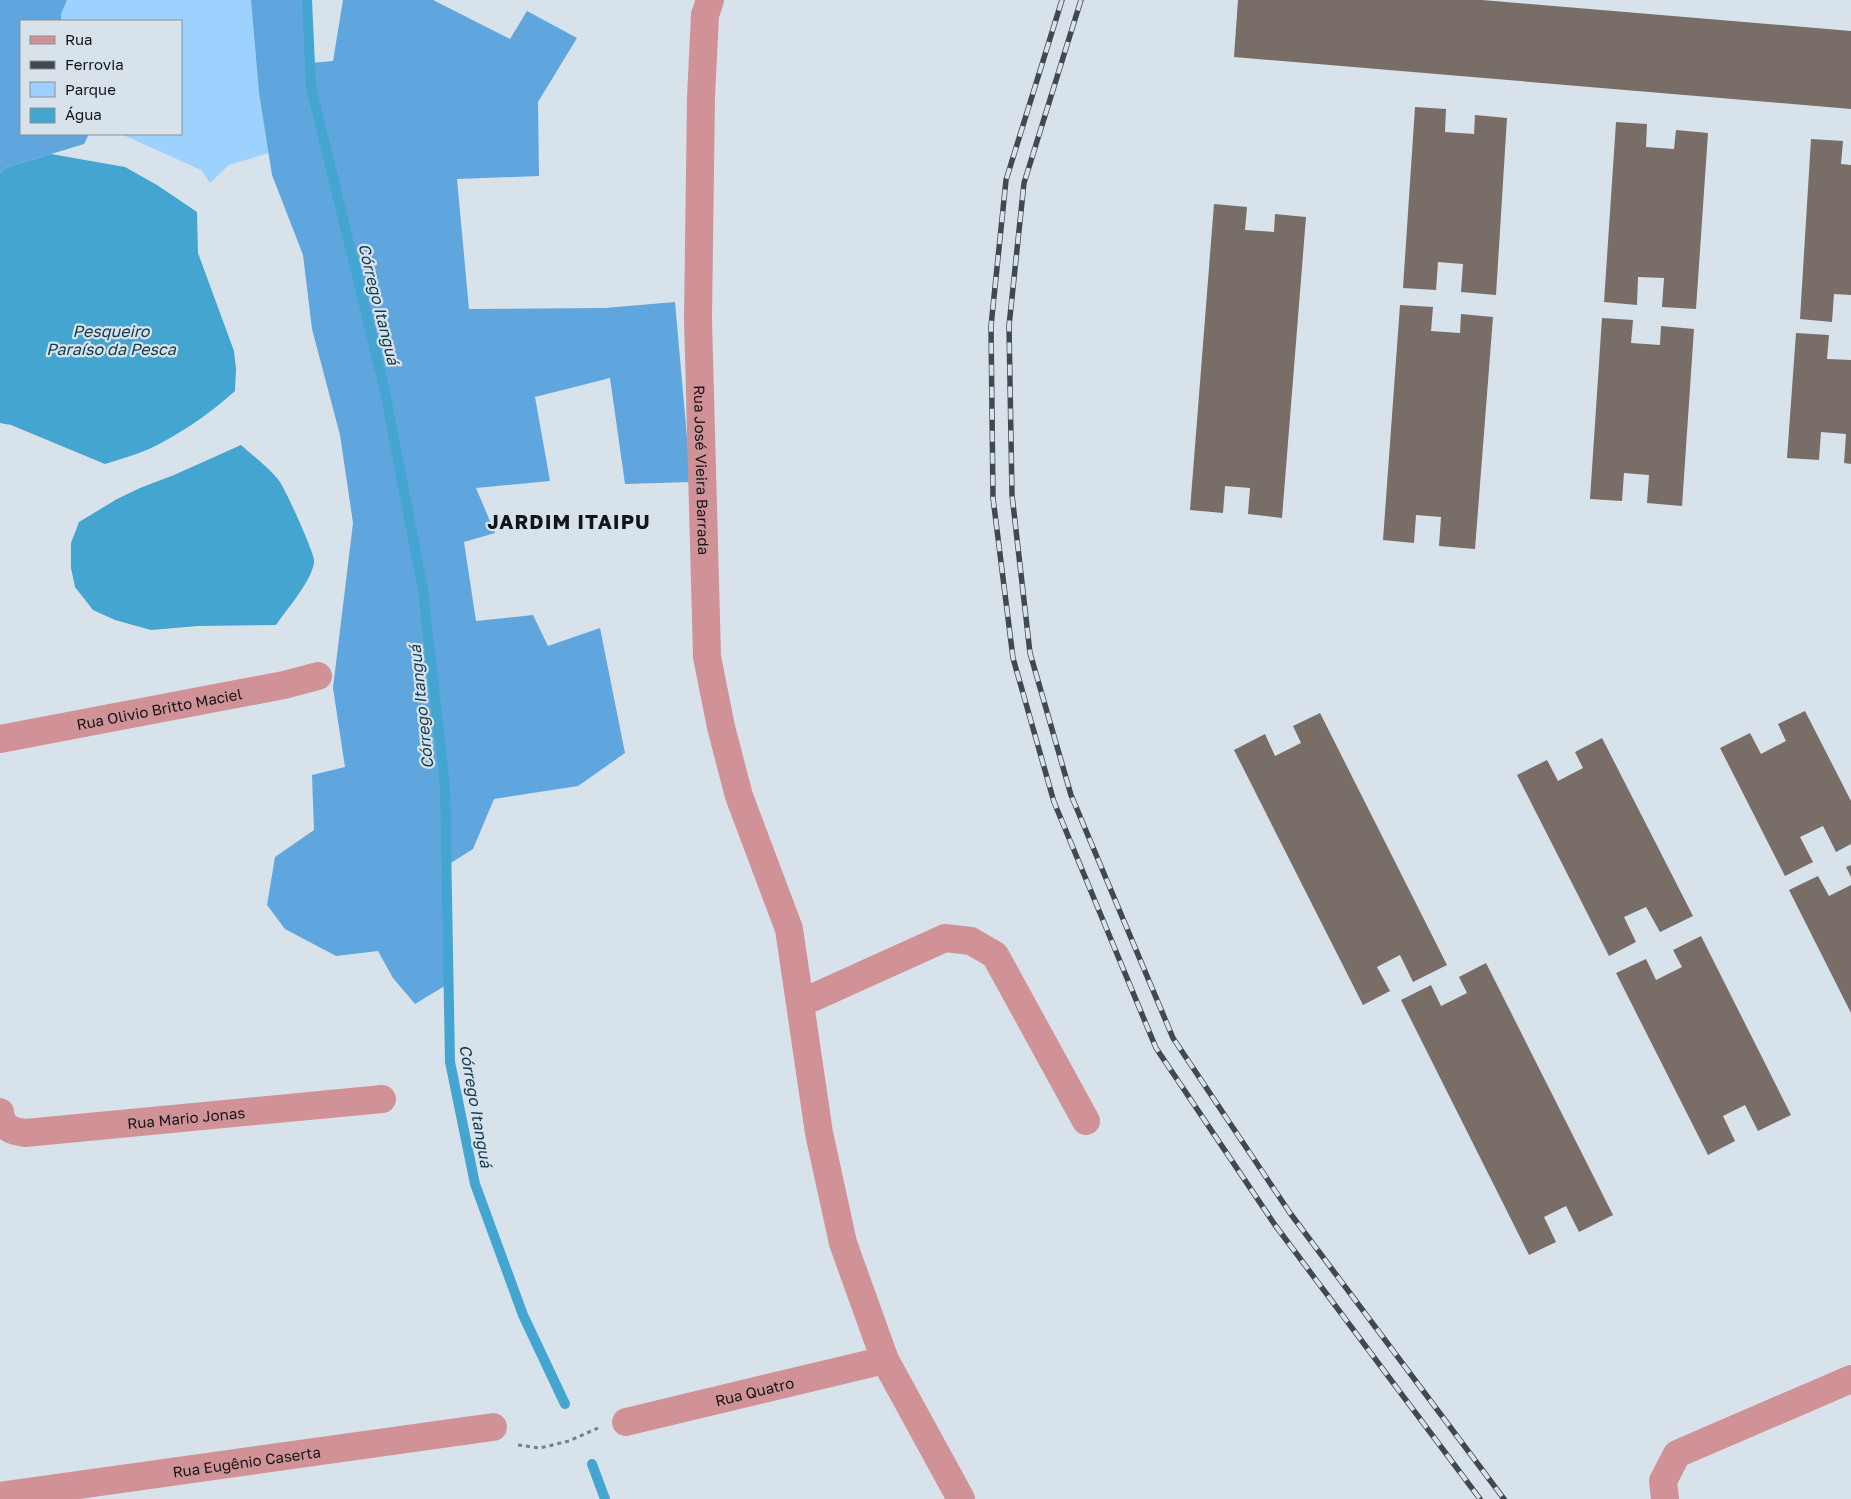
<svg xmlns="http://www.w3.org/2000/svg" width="1851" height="1499" viewBox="0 0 1851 1499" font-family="'Golos Text',sans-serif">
<rect width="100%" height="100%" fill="#d8e2eb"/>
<path fill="#9ed2fe" d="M67,0H251L259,93L269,153L229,165L210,183L201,170L121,134H181V21H61L60,14Z"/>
<g fill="#5fa6df">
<path d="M0,0H67L61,14V21H21V134H89L84,144L5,168L0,173Z"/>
<path d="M251,0H307L310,63L333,61L343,0H433L510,39L527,11L577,38L538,102L539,176L457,179L469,309L605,308L675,302L691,482L625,484L610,378L535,397L550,481L476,488L495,533L464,542L476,621L533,615L548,646L600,628L625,753L578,786L494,799L473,849L446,866L448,984L415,1004L393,978L378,951L336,956L285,929L267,905L275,857L314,830L312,775L345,767L333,688L353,523L340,435L312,329L303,255L272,175L259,93Z"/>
</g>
<g fill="#44a5d0">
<path d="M51,154L125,167L157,185L197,212L198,253L234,351L236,369L235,391C209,414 181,434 149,449C135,455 120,459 105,464L11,425L0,423V173L5,168Z"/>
<path d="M241,445C253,456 271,469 280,482C286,491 313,550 314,560C315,577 286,610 276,625L198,626L151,630L115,620L93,610L75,587L71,568V543L79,522L117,499L140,488L174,475Z"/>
</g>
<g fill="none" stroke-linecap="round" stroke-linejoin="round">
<g stroke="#44a5d0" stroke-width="10">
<path d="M307,0L311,87L384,387L423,590L445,786L450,1062L475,1184L523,1315L565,1404"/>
<path d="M592,1464L605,1499"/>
</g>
</g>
<g fill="#796d68">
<path d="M1238,0H1482L1851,31V109L1234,57Z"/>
<path d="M1415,107L1446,109L1445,132L1474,134L1475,115L1507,118L1496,295L1461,292L1463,264L1438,262L1436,290L1403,288Z"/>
<path d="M1616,122L1647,124L1646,147L1674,149L1676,130L1708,133L1696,309L1662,307L1664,278L1638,277L1637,305L1604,302Z"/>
<path d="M1811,139L1843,141L1841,164L1851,165V295L1834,294L1832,322L1800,319Z"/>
<path d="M1214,204L1247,207L1245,230L1274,232L1275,214L1306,217L1282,518L1248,514L1250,488L1225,486L1223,513L1190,510Z"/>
<path d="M1400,305L1433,307L1431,331L1460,333L1461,314L1493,317L1475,549L1439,546L1441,517L1416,515L1414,543L1383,540Z"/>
<path d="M1602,318L1633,320L1631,343L1660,345L1661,326L1694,329L1682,506L1647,503L1649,475L1624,473L1622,501L1590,499Z"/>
<path d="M1796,333L1829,335L1827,359L1851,360V464L1844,463L1846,434L1821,432L1819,460L1787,458Z"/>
<path d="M1805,711L1851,801V844L1836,852L1823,826L1800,837L1813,862L1785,876L1720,748L1750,733L1761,754L1786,741L1778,724Z"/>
<path d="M1320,713L1447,965L1413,982L1400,955L1377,967L1390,991L1363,1005L1234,750L1265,734L1275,756L1301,743L1293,726Z"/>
<path d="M1602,738L1693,916L1660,932L1646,907L1624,917L1636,942L1609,956L1517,775L1547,760L1558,781L1583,768L1575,752Z"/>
<path d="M1851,865V877L1846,867Z"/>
<path d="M1818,876L1829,896L1851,885V1013L1789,890Z"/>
<path d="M1701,936L1791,1115L1758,1131L1745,1105L1723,1116L1735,1141L1708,1155L1616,973L1646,959L1656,980L1682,967L1673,950Z"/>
<path d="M1486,963L1613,1215L1579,1232L1566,1206L1544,1217L1556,1242L1529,1255L1401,1000L1431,985L1441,1006L1467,993L1459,977Z"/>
</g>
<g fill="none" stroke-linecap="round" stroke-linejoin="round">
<path stroke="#787e84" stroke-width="3" stroke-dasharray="4 4" stroke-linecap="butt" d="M518,1445L540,1448L569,1441L598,1428"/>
<g stroke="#d19297" stroke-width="28">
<path id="s1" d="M710,0L705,15L701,97L698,319L707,657L721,727L739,796L789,929L819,1133L843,1243L885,1360L961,1499"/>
<path id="s2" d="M0,739L284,685L318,676"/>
<path d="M801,1003L945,938L971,941L995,955L1086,1121"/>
<path id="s3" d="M0,1112C2,1128 11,1131 25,1133L382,1099"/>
<path id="s4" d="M626,1422L885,1360"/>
<path id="s5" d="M0,1496L493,1427"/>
<path d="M1665,1499L1663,1481L1677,1454L1851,1379"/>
</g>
<g stroke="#43484d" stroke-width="5.5">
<g id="rail">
<path d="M1062,0L1006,180L991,326L993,498L1013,658L1054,802L1156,1048L1275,1225L1480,1499"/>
<path d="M1081,0L1024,183L1009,326L1012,495L1030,653L1071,795L1173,1038L1290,1213L1504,1499"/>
</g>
</g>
<use href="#rail" stroke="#d8e2eb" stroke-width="4" stroke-dasharray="11" stroke-linecap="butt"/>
</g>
<g text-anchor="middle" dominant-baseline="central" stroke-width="4.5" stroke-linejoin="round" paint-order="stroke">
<g font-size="15" fill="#131619" stroke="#d8e2eb">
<text stroke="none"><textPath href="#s1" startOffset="471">Rua José Vieira Barrada</textPath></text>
<text stroke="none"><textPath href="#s2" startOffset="162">Rua Olivio Britto Maciel</textPath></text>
<text stroke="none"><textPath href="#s3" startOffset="198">Rua Mario Jonas</textPath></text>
<text stroke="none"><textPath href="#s4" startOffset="132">Rua Quatro</textPath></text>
<text stroke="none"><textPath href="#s5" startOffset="249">Rua Eugênio Caserta</textPath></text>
</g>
<g font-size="16" font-style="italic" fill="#103a4d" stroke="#d8e2eb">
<text transform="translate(379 304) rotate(76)">Córrego Itanguá</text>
<text x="111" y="331">Pesqueiro<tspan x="111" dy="18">Paraíso da Pesca</tspan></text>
<text transform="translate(421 707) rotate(-96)">Córrego Itanguá</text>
<text transform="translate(476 1106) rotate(80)">Córrego Itanguá</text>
</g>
<g font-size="20" font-weight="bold" letter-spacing="1" fill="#131619" stroke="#d8e2eb">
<text x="569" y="521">JARDIM ITAIPU</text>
</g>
</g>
<rect x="20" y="20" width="162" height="115" fill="#d8e2eb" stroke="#899097"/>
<rect x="30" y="36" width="25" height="8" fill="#d19297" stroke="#899097"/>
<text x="65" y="45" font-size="15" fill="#131619">Rua</text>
<rect x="30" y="61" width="25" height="8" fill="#43484d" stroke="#899097"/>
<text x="65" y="70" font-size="15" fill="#131619">Ferrovia</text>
<rect x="30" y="82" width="25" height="15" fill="#9ed2fe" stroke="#899097"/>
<text x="65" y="95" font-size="15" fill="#131619">Parque</text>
<rect x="30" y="108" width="25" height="15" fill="#44a5d0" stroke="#899097"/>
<text x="65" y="120" font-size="15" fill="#131619">Água</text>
</svg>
